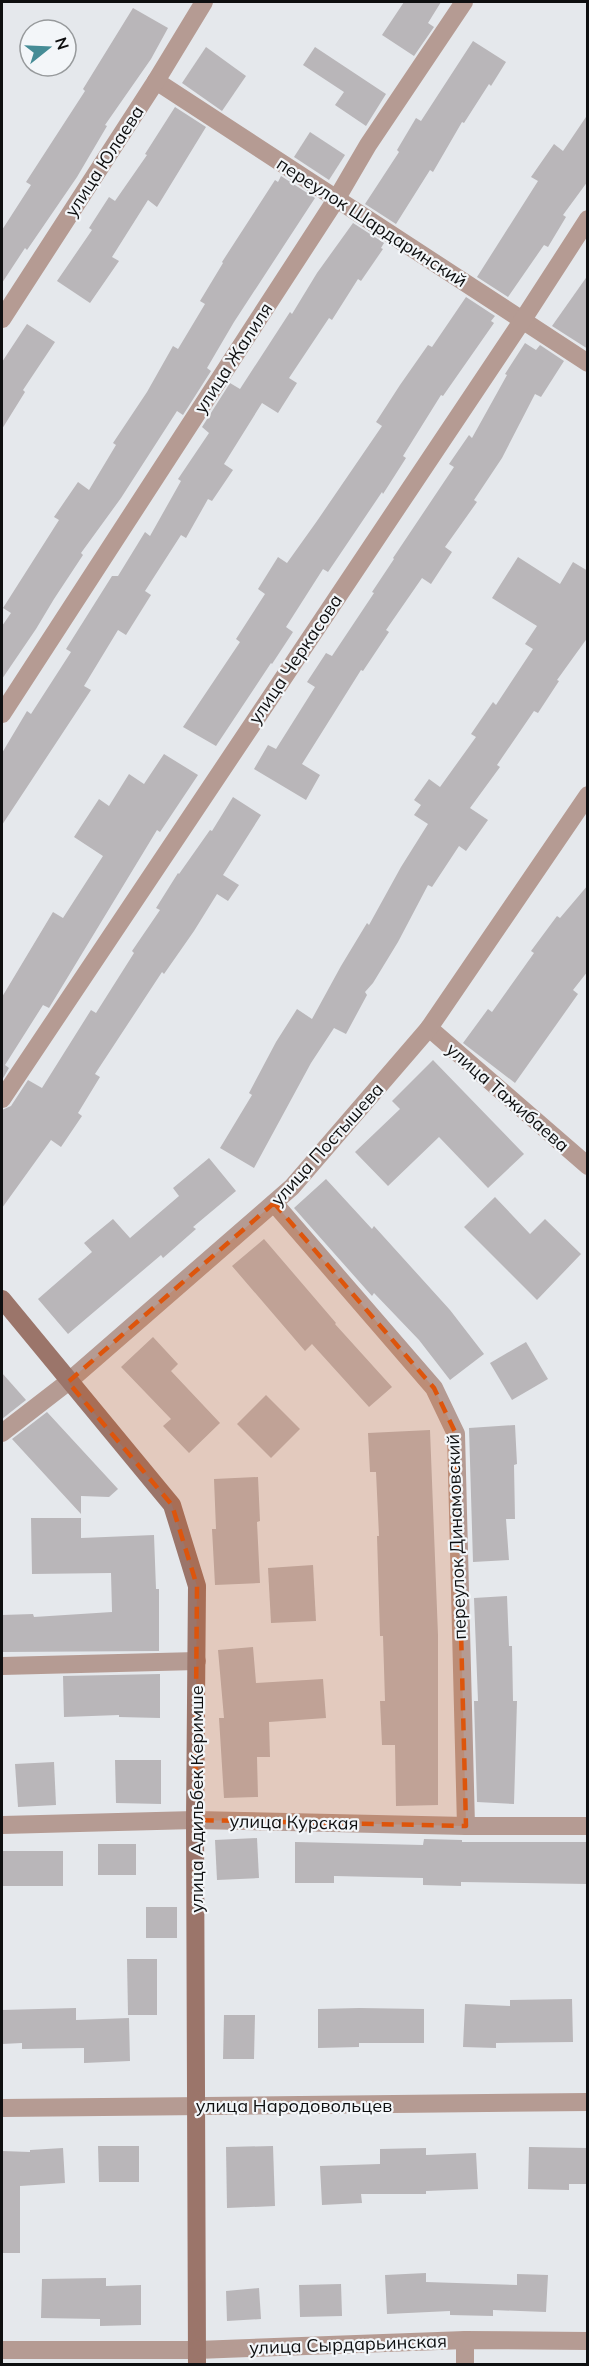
<svg xmlns="http://www.w3.org/2000/svg" width="589" height="2366" viewBox="0 0 589 2366" font-family="Mulish,sans-serif">
<rect width="100%" height="100%" fill="#e5e8ec"/>
<g fill="#b9b6b9">
<path d="M404,2H441L428,23L434,27L414,56L382,35Z"/>
<path d="M133,8L168,28L151,59L105,125L107,126L77,177L27,250L25,248L2,283V230L31,185L26,182L85,91L83,89Z"/>
<path d="M473,41L506,62L491,86L489,84L464,123L462,122L433,172L430,170L396,224L365,204L399,152L397,150L416,118L421,121Z"/>
<path d="M206,47L246,76L222,111L182,83Z"/>
<path d="M315,47L386,94L366,126L335,105L344,92L303,65Z"/>
<path d="M175,107L206,127L157,207L148,200L112,257L119,261L90,303L57,281L92,230L89,228L109,197L115,201L147,155L145,154Z"/>
<path d="M588,114V181L563,215L566,217L548,247L544,245L508,297L477,277L538,181L531,177L554,144L563,151Z"/>
<path d="M310,132L345,155L329,180L294,157Z"/>
<path d="M281,176L315,198L234,322L207,368L211,371L183,415L177,411L121,498L81,553L83,555L54,599L36,629L2,679V626L11,613L3,608L59,520L54,517L78,482L89,490L116,445L113,443L147,392L173,346L178,349L205,304L200,301L223,263L222,262L275,180L278,182Z"/>
<path d="M353,223L384,243L381,248L383,249L361,281L358,279L332,320L329,318L289,378L297,383L278,413L262,403L224,464L233,470L212,501L208,499L186,538L181,535L145,591L151,595L126,635L118,630L84,686L91,690L2,825V753L27,711L31,714L71,652L66,649L112,576H118L145,532L150,536L181,481L178,479L209,433L202,427L230,383L240,389L290,312L292,314L317,273Z"/>
<path d="M588,275V349L552,326Z"/>
<path d="M466,297L495,316L491,321L494,323L443,396L441,395L403,456L406,458L383,494L382,492L328,572L323,569L286,627L293,632L272,664L271,663L216,746L183,727L240,642L236,639L265,594L258,589L278,557L287,563L317,521L382,426L376,422L400,385L428,345L432,347Z"/>
<path d="M27,324L55,342L23,390L25,392L2,429V362Z"/>
<path d="M525,343L536,350L540,345L564,361L541,397L535,394L502,458L474,500L477,502L445,547L452,552L431,584L422,578L386,630L389,632L363,671L361,670L302,764L320,775L306,800L254,769L268,745L276,749L315,687L307,682L326,653L332,656L374,593L372,592L394,559L393,558L454,467L449,464L469,435L472,438L507,375L505,374Z"/>
<path d="M518,557L560,584L573,562L588,571V637L557,680L559,681L538,713L534,711L497,765L500,767L470,808L488,820L466,851L459,846L432,887L428,885L398,942L373,983L365,992L367,995L346,1034L334,1028L311,1063L254,1168L220,1148L252,1095L249,1093L276,1042L297,1009L312,1019L341,966L367,923L369,925L401,867L428,824L414,815L421,805L414,800L429,779L440,787L476,737L471,734L493,702L496,705L533,649L525,644L537,626L492,598Z"/>
<path d="M164,754L198,775L160,832L157,830L49,1008L43,1005L5,1065L9,1068L2,1080V997L53,912L63,918L103,856L74,837L99,799L109,806L129,774L144,784Z"/>
<path d="M233,797L261,815L223,875L239,885L228,901L217,894L194,931L164,974L162,972L95,1074L100,1077L78,1113L82,1116L61,1147L51,1140L2,1208V1110L11,1106L28,1080L42,1088L91,1010L96,1013L134,953L132,951L160,910L156,908L178,873L179,874L210,830L212,831Z"/>
<path d="M588,885V971L573,990L578,994L515,1083L463,1043L488,1009L492,1012L534,953L531,951L557,916L560,918Z"/>
<path d="M433,1060L524,1154L488,1188L439,1137L388,1186L355,1152L400,1109L392,1101Z"/>
<path d="M209,1158L236,1191L193,1227L196,1229L163,1258L161,1255L68,1334L38,1299L92,1252L84,1243L113,1219L130,1238L179,1196L173,1188Z"/>
<path d="M326,1179L372,1229L374,1226L450,1310L484,1354L450,1380L419,1340L374,1293L372,1296L294,1208Z"/>
<path d="M495,1197L530,1234L545,1219L581,1254L537,1300L464,1227Z"/>
<path d="M264,1239L336,1323L335,1324L392,1387L369,1407L312,1344L305,1351L232,1266Z"/>
<path d="M153,1337L178,1364L171,1371L220,1423L189,1453L163,1426L171,1419L121,1367Z"/>
<path d="M526,1342L548,1379L512,1400L490,1363Z"/>
<path d="M2,1373L26,1400L2,1419Z"/>
<path d="M266,1395L300,1429L271,1458L237,1424Z"/>
<path d="M47,1412L118,1489L109,1497L81,1496V1514L12,1439Z"/>
<path d="M515,1425L517,1464L514,1465L515,1519H506L509,1560L473,1562L469,1428Z"/>
<path d="M430,1430L438,1635V1805L396,1806L395,1745H382L380,1701H385L383,1636H380L377,1536H379L376,1472H370L368,1433Z"/>
<path d="M258,1477L260,1521L257,1522L260,1583L215,1585L212,1529H216L214,1479Z"/>
<path d="M31,1518H81V1538L154,1535L156,1589H159V1651L2,1652V1615L33,1614L34,1617L112,1612L111,1573L32,1574Z"/>
<path d="M313,1565L316,1621L271,1623L268,1568Z"/>
<path d="M507,1596L509,1646H512L513,1701H517L514,1804L477,1802L474,1701H478L474,1598Z"/>
<path d="M253,1647L256,1683L323,1679L326,1718L269,1722L270,1757H257L258,1797L224,1798L219,1718H224L218,1650Z"/>
<path d="M160,1674V1718L119,1717V1715L64,1717L63,1676Z"/>
<path d="M115,1760H161V1804L116,1803Z"/>
<path d="M54,1762L56,1805L18,1807L15,1764Z"/>
<path d="M257,1838L259,1878L217,1880L215,1840Z"/>
<path d="M424,1839L462,1840V1842H588V1884L461,1882V1886L423,1885V1878L334,1876V1883H295V1842L423,1845Z"/>
<rect x="98" y="1844" width="38" height="31"/>
<rect x="2" y="1851" width="61" height="35"/>
<rect x="146" y="1907" width="31" height="31"/>
<path d="M127,1959H157V2015H128Z"/>
<path d="M572,1999L573,2042L496,2043V2048L463,2047L465,2004L510,2006V2000Z"/>
<path d="M76,2008V2020L129,2018L130,2061L84,2063V2048L22,2049V2043L2,2044V2010Z"/>
<path d="M359,2008L424,2009V2043H359V2047L318,2048V2009Z"/>
<path d="M224,2015H255L254,2059H223Z"/>
<path d="M98,2146H139V2182H99Z"/>
<path d="M273,2146L275,2206L227,2208L226,2147Z"/>
<path d="M529,2147L588,2148V2184H569V2190L528,2189Z"/>
<path d="M63,2148L65,2183L20,2186V2253H2V2151L30,2152V2150Z"/>
<path d="M426,2148V2155L476,2153L478,2189L426,2191V2194H361L362,2203L322,2205L320,2166L380,2164V2149Z"/>
<path d="M426,2273V2282L517,2285V2274L548,2275L546,2312L493,2310V2316L450,2315V2311L387,2314L385,2275Z"/>
<path d="M106,2278V2286L141,2285V2325L100,2326V2319L41,2318L42,2279Z"/>
<path d="M341,2284L342,2316L300,2317L299,2285Z"/>
<path d="M259,2288L261,2319L227,2321L226,2291Z"/>
</g>
<g fill="none" stroke-linecap="round" stroke-linejoin="round">
<g stroke="#b59b93" stroke-width="18">
<path d="M156,81L588,363"/>
<path d="M2,319L156,81L204,2"/>
<path d="M2,714L337,198L368,145L464,2"/>
<path d="M429,1028L588,1166"/>
<path d="M2,1099L522,321L588,219"/>
<path d="M274,1203L434,1388L456,1434L466,1826"/>
<path d="M2,1433L68,1382L292,1187L429,1028L588,795"/>
<path d="M2,1666L197,1661"/>
<path d="M2,1825L195,1820L466,1826H588"/>
<path d="M2,2108L588,2102"/>
<path d="M465,2340V2364"/>
<path d="M2,2350H197L465,2340L588,2341"/>
</g>
<path stroke="#9b756a" stroke-width="18" d="M2,1299L172,1505L197,1586L195,1820L197,2364"/>
</g>
<path fill="#dd550c" fill-opacity="0.2" stroke="#dd550c" stroke-width="4.5" stroke-dasharray="12 8" stroke-linejoin="round" d="M274,1203L434,1388L456,1434L466,1826L195,1820L197,1586L172,1505L68,1382Z"/>
<g text-anchor="middle" dominant-baseline="central" stroke-width="4.5" stroke-linejoin="round" paint-order="stroke">
<g font-size="18" fill="#0e0f10" stroke="#f3f6f9">
<text transform="translate(104 161) rotate(-57)">улица Юлаева</text>
<text transform="translate(372 222) rotate(33)">переулок Шардаринский</text>
<text transform="translate(233 358) rotate(-57)">улица Жалиля</text>
<text transform="translate(295 659) rotate(-56)">улица Черкасова</text>
<text transform="translate(508 1097) rotate(41)">улица Тажибаева</text>
<text transform="translate(327 1144) rotate(-48)">улица Постышева</text>
<text transform="translate(456 1537) rotate(-92)">переулок Динамовский</text>
<text transform="translate(196 1799) rotate(-90)">улица Адильбек Керимше</text>
<text transform="translate(294 1822) rotate(1)">улица Курская</text>
<text x="294" y="2105">улица Народовольцев</text>
<text transform="translate(348 2344) rotate(-2)">улица Сырдарьинская</text>
</g>
</g>
<rect width="589" height="2366" fill="none" stroke="#0e0f10" stroke-width="6"/>
<g transform="translate(48 48) rotate(72)"><circle r="28" fill="#f3f6f9" stroke="#979a9c" stroke-width="1.5"/>
<path d="M0-4.5L10 22L0 15L-10 22Z" fill="#458c96"/>
<text y="-9" font-size="16" font-weight="bold" text-anchor="middle" fill="#0e0f10">N</text>
</g>
</svg>
